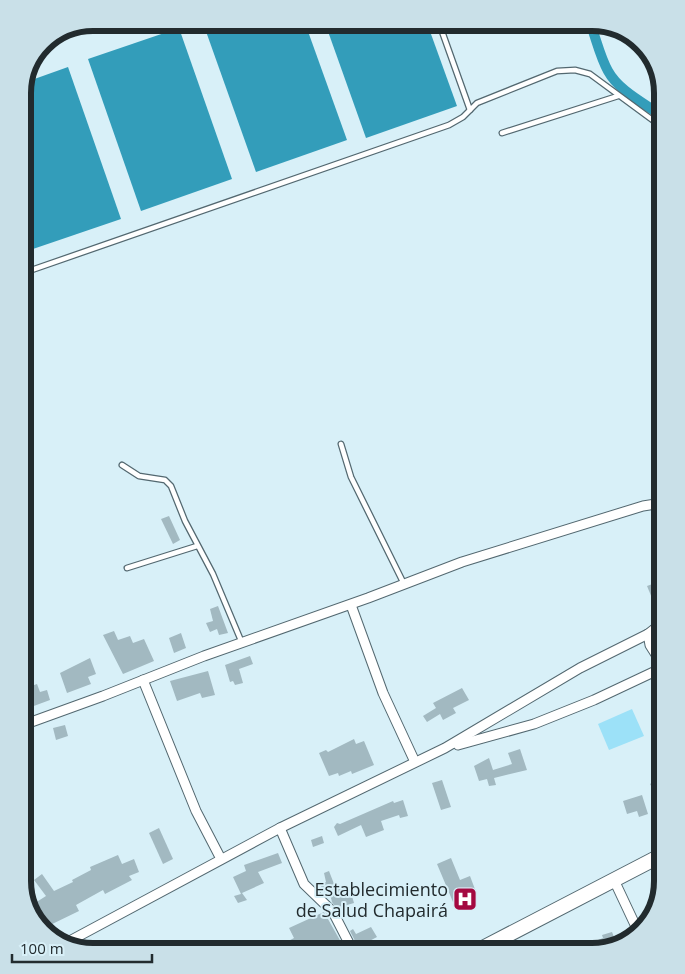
<svg xmlns="http://www.w3.org/2000/svg" width="685" height="974" viewBox="0 0 685 974" font-family="'Open Sans',sans-serif">
<rect width="100%" height="100%" fill="#d8f0f8"/>
<path fill="#9ce1f8" d="M632,709L644,736L609,750L598,724Z"/>
<g fill="#339dba">
<path d="M94,23H111L80,33L78,28Z"/>
<path d="M203,23H305L347,140L256,172Z"/>
<path d="M325,23H427L457,106L366,138Z"/>
<path d="M179,28L232,179L141,211L88,59Z"/>
<path d="M68,67L121,219L30,250L23,229V89L26,82Z"/>
</g>
<g fill="none" stroke-linecap="round" stroke-linejoin="round">
<path stroke="#339dba" stroke-width="10" d="M590,23C596,38 600,57 608,71C619,91 644,103 662,116"/>
</g>
<g fill="#a2b9c1">
<path d="M169,516L180,540L173,544L161,519Z"/>
<path d="M658,582L662,600L654,603L647,586Z"/>
<path d="M218,606L228,633L219,635L217,629L210,632L206,623L213,621L210,609Z"/>
<path d="M114,631L118,640L130,636L133,643L144,639L154,661L123,674L103,635Z"/>
<path d="M181,633L186,648L174,653L169,638Z"/>
<path d="M250,656L253,664L239,669L243,683L235,685L233,681L230,682L225,665Z"/>
<path d="M90,658L96,674L88,677L91,684L67,693L60,673Z"/>
<path d="M208,671L215,695L202,698L200,693L177,701L170,681Z"/>
<path d="M37,684L40,692L47,690L50,700L23,710V689Z"/>
<path d="M462,688L469,700L453,708L456,713L443,720L440,714L427,722L423,716L436,708L433,703Z"/>
<path d="M65,725L68,736L56,740L53,728Z"/>
<path d="M354,739L356,744L364,741L374,765L352,774L351,771L339,776L338,773L329,776L319,753L326,750L328,752Z"/>
<path d="M520,749L527,770L494,778L496,785L489,786L487,779L479,781L474,766L489,758L493,770L512,764L508,753Z"/>
<path d="M662,776V805L650,784Z"/>
<path d="M442,780L451,807L441,810L432,783Z"/>
<path d="M642,795L648,814L639,817L637,811L627,814L623,801Z"/>
<path d="M403,800L408,816L400,818L399,815L381,821L384,830L366,837L361,825L338,836L334,827L337,823L340,824L393,801L394,803Z"/>
<path d="M159,828L173,859L163,864L149,833Z"/>
<path d="M322,836L324,843L313,847L311,840Z"/>
<path d="M278,853L282,863L258,872L264,883L242,893L247,900L238,903L234,896L241,894L233,877L246,871L244,865Z"/>
<path d="M118,855L122,864L134,859L139,872L129,876L132,880L105,894L103,890L76,905L79,911L44,928L32,916L31,911L37,907L35,903L46,896L34,880L42,874L54,891L73,882L72,880L91,870L90,867Z"/>
<path d="M451,858L460,880L470,876L476,892L453,902L437,864Z"/>
<path d="M329,871L336,889L349,886L354,903L347,905L349,914L342,916L332,902L329,890L324,892L320,884L326,882L324,873Z"/>
<path d="M324,912L346,951H270L294,938L289,928Z"/>
<path d="M371,927L377,937L358,947L350,931L353,929L356,934Z"/>
<path d="M628,931L631,938L627,942L592,952L572,951L603,938L602,935L612,932L614,937Z"/>
</g>
<g fill="none" stroke-linecap="round" stroke-linejoin="round">
<g stroke="#536870" stroke-width="7">
<g id="lane">
<path d="M439,23L470,110"/>
<path d="M502,133L618,96"/>
<path d="M23,273L449,125L463,117L477,103L557,71L575,70L590,74L662,127"/>
<path d="M341,444L351,477L404,584"/>
<path d="M122,465L139,476L165,480L171,486L185,521L213,574L242,643"/>
<path d="M127,568L197,546"/>
</g>
</g>
<g stroke="#536870" stroke-width="11">
<g id="street">
<path d="M351,605L383,693L415,762"/>
<path d="M648,634L650,645L662,664"/>
<path d="M143,680L196,811L221,859"/>
<path d="M23,725L103,696L204,656L368,598L462,562L643,506L662,503"/>
<path d="M458,745L534,724L594,700L662,668"/>
<path d="M280,828L304,884L333,912L353,951"/>
<path d="M614,880L638,931"/>
<path d="M64,944L280,828L445,748L580,668L648,634L662,623"/>
</g>
</g>
<g stroke="#536870" stroke-width="16">
<path id="secondary" d="M477,951L662,855"/>
</g>
<use href="#lane" stroke="#fff" stroke-width="4.5"/>
<use href="#street" stroke="#fff" stroke-width="9"/>
<use href="#secondary" stroke="#fff" stroke-width="14"/>
</g>
<defs>
<g id="hospital-square" transform="scale(1.25)"><rect x="-9" y="-9" width="18" height="18" rx="4" fill="#a40940" stroke="#d8f0f8"/><path d="M-5-5h3v3.5h4V-5h3V5h-3V1.5h-4V5h-3Z" fill="#fff"/></g>
</defs>
<g fill-rule="evenodd">
<use href="#hospital-square" x="465" y="899"/>
</g>
<g text-anchor="middle" dominant-baseline="central" stroke-width="4" stroke-linejoin="round" paint-order="stroke">
<g font-size="18" fill="#222b2e" stroke="#d8f0f8" text-anchor="end">
<text x="448" y="889">Establecimiento<tspan x="448" dy="21">de Salud Chapairá</tspan></text>
</g>
</g>
<path d="M0 0H685V974H0ZM93 31H592A62 62 0 0 1 654 93V881A62 62 0 0 1 592 943H93A62 62 0 0 1 31 881V93A62 62 0 0 1 93 31Z" fill="#c9e0e8" fill-rule="evenodd"/>
<path fill="none" stroke="#222b2e" stroke-width="6" d="M93 31H592A62 62 0 0 1 654 93V881A62 62 0 0 1 592 943H93A62 62 0 0 1 31 881V93A62 62 0 0 1 93 31Z"/>
<path d="M12 954v8h140v-8" fill="none" stroke="#222b2e" stroke-width="2.5"/>
<text x="20" y="954" font-size="15" fill="#222b2e" stroke="#d8f0f8" stroke-width="4" paint-order="stroke">100 m</text>
</svg>
